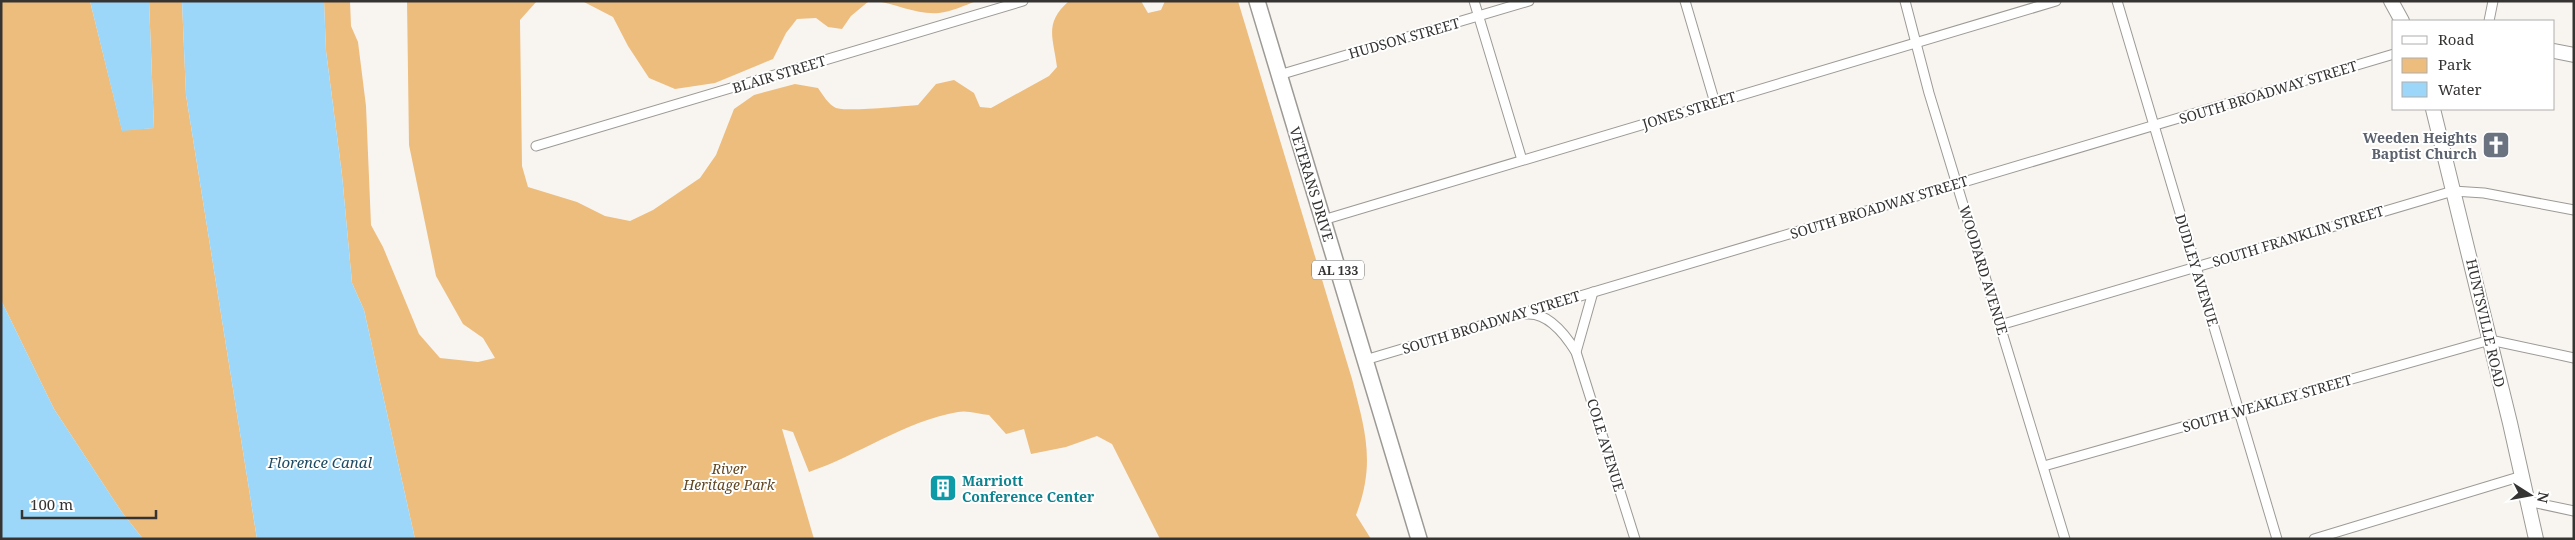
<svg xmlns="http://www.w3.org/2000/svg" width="2575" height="540" viewBox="0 0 2575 540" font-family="'Noto Serif',serif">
<rect width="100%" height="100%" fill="#f8f5f1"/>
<g fill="#edbd7e">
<path d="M1,1H90L122,130L154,128L149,1H182L186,95L257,539H143L121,511L54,409L1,300Z"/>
<path d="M324,1H350L351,26L358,42L366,106L371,225L383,247L419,334L440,358L478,362L495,358L483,338L463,324L436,276L409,145L407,1H537L520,20L522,166L528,187L577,202L605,216L630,221L653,210L700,178L716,155L734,109L754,95L795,84L818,88C823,95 828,104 836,108C847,112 904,106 918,105L936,84L954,80L974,93L980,107L991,108L1049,76L1057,67C1053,37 1044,23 1069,1H1141L1148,13L1161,10L1165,1H1238L1352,379C1365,430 1376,463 1356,515L1371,539H1160L1112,444L1097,436L1066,447L1031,454L1024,429L1006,434L989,415C979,414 967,410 958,412C905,421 859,455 809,472L793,432L782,429L814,539H415L364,310L352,283L342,175L326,51Z"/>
<path d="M571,1H869L851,16L842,29L828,27L816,18L797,19L786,33L773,59L715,83L675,89L649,78L628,46L613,17L584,2Z"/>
<path d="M875,1H977C965,5 951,12 939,13C917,15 897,4 875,1Z"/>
</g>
<g fill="#9cd7f9">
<path d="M90,1H149L154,128L122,131Z"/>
<path d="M182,1H324L326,51L342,175L352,283L364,310L415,539H257L186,95Z"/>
<path d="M1,300L54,409L121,511L143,539H1Z"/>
</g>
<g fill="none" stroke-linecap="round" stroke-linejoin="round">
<g stroke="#9d9a96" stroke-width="11">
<g id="minor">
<path d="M1474,1L1522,160"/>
<path d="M1685,1L1715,103"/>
<path d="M1905,1L1929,93L2065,539"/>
<path d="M2117,1L2277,539"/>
<path d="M2489,21L2493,1"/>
<path d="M1279,75L1529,1"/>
<path d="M536,146L1023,1"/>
<path d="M1323,220L2056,1"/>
<path d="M1593,292L1576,352L1635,539"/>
<path d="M1526,314C1548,312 1565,334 1576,352"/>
<path d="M2000,325L2453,191L2484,193L2574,210"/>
<path d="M1365,360L2394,54"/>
<path d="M2044,466L2490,340L2574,358"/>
<path d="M2527,501L2574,511"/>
<path d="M2314,539L2522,476"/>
</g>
</g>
<g stroke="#9d9a96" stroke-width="16">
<g id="secondary">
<path d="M2391,1L2402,21"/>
<path d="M2554,51L2574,55"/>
<path d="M2433,109L2510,423L2536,539"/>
</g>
</g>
<g stroke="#9d9a96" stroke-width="18">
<path id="primary" d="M1257,1L1419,539"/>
</g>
<use href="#minor" stroke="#fff" stroke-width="9"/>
<use href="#secondary" stroke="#fff" stroke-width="14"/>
<use href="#primary" stroke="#fff" stroke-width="15"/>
</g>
<defs>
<g id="church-square" transform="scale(1.4375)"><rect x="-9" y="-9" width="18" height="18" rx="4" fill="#6b7280" stroke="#fff"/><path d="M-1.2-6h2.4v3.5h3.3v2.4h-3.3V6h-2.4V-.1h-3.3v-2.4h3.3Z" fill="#fff"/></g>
<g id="building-square" transform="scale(1.4375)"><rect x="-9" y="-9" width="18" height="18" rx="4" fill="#0f9aa8" stroke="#fff"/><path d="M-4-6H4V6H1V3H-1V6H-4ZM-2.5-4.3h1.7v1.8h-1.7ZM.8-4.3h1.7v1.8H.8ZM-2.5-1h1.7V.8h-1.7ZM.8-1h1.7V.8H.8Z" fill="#fff"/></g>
</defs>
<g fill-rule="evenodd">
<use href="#church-square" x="2496" y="145"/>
<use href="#building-square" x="943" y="488"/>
</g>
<g text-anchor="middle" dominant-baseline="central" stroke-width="4" stroke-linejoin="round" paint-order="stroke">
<rect fill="#fff" stroke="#727170" stroke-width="1" x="1312" y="260.5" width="52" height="19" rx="4"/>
<g font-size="12" font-weight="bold" fill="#363433">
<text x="1338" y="270">AL 133</text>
</g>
<g font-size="14" fill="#363433" stroke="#fff">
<text transform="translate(1404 38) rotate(-16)">HUDSON STREET</text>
<text transform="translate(779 74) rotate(-17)">BLAIR STREET</text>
<text transform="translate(2268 92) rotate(-17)">SOUTH BROADWAY STREET</text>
<text transform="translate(1689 110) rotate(-17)">JONES STREET</text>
<text transform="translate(1312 184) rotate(73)">VETERANS DRIVE</text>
<text transform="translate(1879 207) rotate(-17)">SOUTH BROADWAY STREET</text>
<text transform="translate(2298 236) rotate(-17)">SOUTH FRANKLIN STREET</text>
<text transform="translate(1984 270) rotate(73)">WOODARD AVENUE</text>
<text transform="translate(2197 270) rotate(73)">DUDLEY AVENUE</text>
<text transform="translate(1491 322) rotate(-17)">SOUTH BROADWAY STREET</text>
<text transform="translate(2486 323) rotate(77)">HUNTSVILLE ROAD</text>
<text transform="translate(2267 403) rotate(-16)">SOUTH WEAKLEY STREET</text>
<text transform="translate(1606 445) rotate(73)">COLE AVENUE</text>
</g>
<g font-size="14" font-weight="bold" fill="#5b616d" stroke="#fff" text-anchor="end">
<text x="2477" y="137">Weeden Heights<tspan x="2477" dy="16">Baptist Church</tspan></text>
</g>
<g font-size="14" font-style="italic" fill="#614722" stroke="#fff">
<text x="729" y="468">River<tspan x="729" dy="16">Heritage Park</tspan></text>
</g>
<g font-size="14" font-weight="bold" fill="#0d838f" stroke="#fff" text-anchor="start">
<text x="962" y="480">Marriott<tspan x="962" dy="16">Conference Center</tspan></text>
</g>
<g font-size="15" font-style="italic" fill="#1e4b63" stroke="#fff">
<text x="320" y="462">Florence Canal</text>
</g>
</g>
<rect width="2575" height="540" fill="none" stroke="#363433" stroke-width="5"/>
<rect x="2392" y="20" width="162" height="90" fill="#ffffff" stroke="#afaead"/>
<rect x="2402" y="36" width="25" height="8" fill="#ffffff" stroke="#afaead"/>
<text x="2438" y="45" font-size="15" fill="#363433">Road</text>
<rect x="2402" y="58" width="25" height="15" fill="#edbd7e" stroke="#afaead"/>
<text x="2438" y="70" font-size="15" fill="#363433">Park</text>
<rect x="2402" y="82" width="25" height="15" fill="#9cd7f9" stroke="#afaead"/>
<text x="2438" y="95" font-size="15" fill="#363433">Water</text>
<g transform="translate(2530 495) rotate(101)" stroke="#ffffff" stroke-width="4" paint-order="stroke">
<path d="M0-4L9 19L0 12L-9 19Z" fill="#363433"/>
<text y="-8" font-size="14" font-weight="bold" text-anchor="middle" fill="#363433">N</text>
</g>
<path d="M22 510v8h134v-8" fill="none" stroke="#363433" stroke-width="2.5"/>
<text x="30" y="510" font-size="15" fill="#363433" stroke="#ffffff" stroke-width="4" paint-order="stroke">100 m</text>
</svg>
